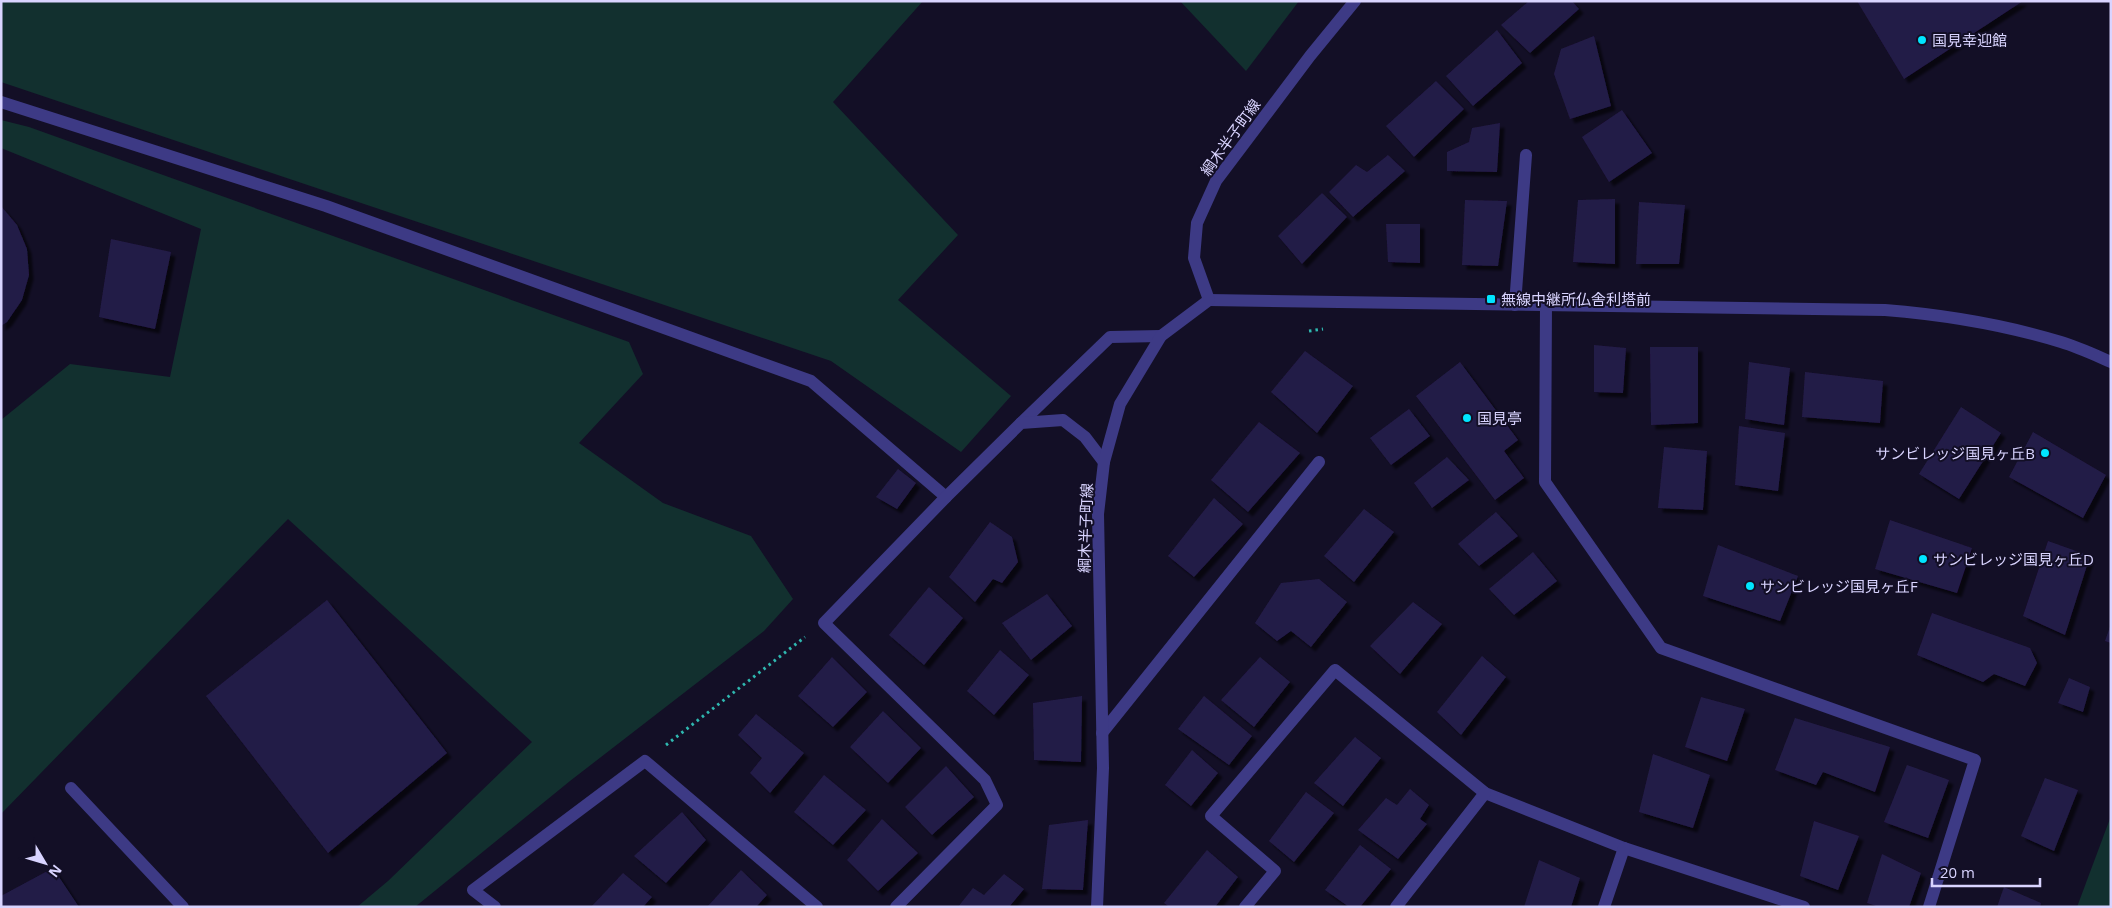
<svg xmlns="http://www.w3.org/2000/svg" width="2112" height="908" viewBox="0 0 2112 908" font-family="'Open Sans','Noto Sans JP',sans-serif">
<defs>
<filter id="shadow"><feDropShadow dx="4.5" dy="4.5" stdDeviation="1" flood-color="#0009"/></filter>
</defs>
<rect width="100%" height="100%" fill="#130f26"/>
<g fill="#12302f">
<path d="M1,1H923L833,102L958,235L898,300L1011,396L961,452L831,361L1,82Z"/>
<path d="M1180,1H1299L1246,71Z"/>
<path d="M1,120L29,127L629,342L643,374L579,443L663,503L751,536L793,599L764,631L570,781L415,907H357L388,881L532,742L288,519L1,814V420L70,364L170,377L201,229L1,148Z"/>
<path d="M2111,816V907H2077Z"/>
</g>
<g fill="#241b47" filter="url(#shadow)">
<path d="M1529,1H1572L1579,9L1530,53L1501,25Z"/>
<path d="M1857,1H2023L1904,79Z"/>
<path d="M1497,30L1522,63L1473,106L1446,76Z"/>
<path d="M1594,36L1611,106L1570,119L1554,74L1561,49Z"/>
<path d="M1436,81L1464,109L1414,157L1386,126Z"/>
<path d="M1622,110L1652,153L1609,182L1582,137Z"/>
<path d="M1500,123L1497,172L1447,171V152L1469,142L1472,128Z"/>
<path d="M1388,155L1405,171L1353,217L1329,192L1356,165L1367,172Z"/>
<path d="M1322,193L1347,217L1302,264L1278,236Z"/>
<path d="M1615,199V264L1573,262L1578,200Z"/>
<path d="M1465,200L1507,201L1498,266L1462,265Z"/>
<path d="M1639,202L1685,205L1679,264H1636Z"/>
<path d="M1,206L17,225L27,249L29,275L22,300L7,322L1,326Z"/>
<path d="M1386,224H1420V263L1388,262Z"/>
<path d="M111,239L171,252L155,329L99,317Z"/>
<path d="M1594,345L1626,348L1623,393L1594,392Z"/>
<path d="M1650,347H1698V423L1651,425Z"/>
<path d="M1305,351L1353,386L1317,433L1271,392Z"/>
<path d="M1460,362L1518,440L1504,451L1524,478L1495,500L1416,396Z"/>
<path d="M1749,362L1790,368L1784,425L1745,419Z"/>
<path d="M1805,372L1883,381L1880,423L1802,417Z"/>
<path d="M1961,407L2001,433L1959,499L1919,474Z"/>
<path d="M1409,409L1430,436L1391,465L1370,438Z"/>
<path d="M1259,422L1300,453L1248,512L1211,480Z"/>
<path d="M1739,426L1785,433L1778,491L1735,485Z"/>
<path d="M2033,432L2106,475L2083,518L2009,477Z"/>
<path d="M1664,447L1707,451L1703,510L1658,508Z"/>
<path d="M1447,457L1469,480L1432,508L1414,483Z"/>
<path d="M898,469L916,483L897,509L876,497Z"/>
<path d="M1214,498L1243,524L1194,577L1168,556Z"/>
<path d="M1364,509L1394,532L1354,582L1324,556Z"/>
<path d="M1496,512L1518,536L1479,566L1458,544Z"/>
<path d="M1890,520L1972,548L1957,593L1875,569Z"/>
<path d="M990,522L1012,537L1018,562L1002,583L993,579L975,602L949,577Z"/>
<path d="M2048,541L2090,556L2065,635L2023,616Z"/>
<path d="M1718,545L1798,576L1780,621L1703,596Z"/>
<path d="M1533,552L1557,581L1514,615L1489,589Z"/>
<path d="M1319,579L1347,602L1311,647L1291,631L1277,641L1255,623L1281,583Z"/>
<path d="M929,587L963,618L924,665L889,635Z"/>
<path d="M1047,594L1072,626L1031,660L1002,623Z"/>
<path d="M327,600L447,753L328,853L206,696Z"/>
<path d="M1413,602L1442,624L1400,674L1370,646Z"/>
<path d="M1932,613L2030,648L2037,663L2025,686L1994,674L1983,682L1917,655Z"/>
<path d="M2111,624V643L2105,641Z"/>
<path d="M1000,650L1029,675L994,715L967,691Z"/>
<path d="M1482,656L1506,677L1461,735L1437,712Z"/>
<path d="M832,657L867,692L833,727L798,696Z"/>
<path d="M1260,657L1290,682L1254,727L1221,700Z"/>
<path d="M2069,678L2090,687L2083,712L2058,703Z"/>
<path d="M1082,696L1081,762L1034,760L1033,703Z"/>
<path d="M1204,696L1252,736L1229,765L1178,729Z"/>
<path d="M1701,697L1745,709L1727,761L1685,747Z"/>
<path d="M883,711L921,748L888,783L850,747Z"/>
<path d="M756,714L804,753L770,793L750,773L762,758L738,735Z"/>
<path d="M1795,718L1890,747L1875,792L1823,772L1816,785L1775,770Z"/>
<path d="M1355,737L1381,758L1343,806L1314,783Z"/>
<path d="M1192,750L1218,773L1191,806L1165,785Z"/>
<path d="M1653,754L1710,775L1693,828L1639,812Z"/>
<path d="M1907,765L1949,780L1928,838L1884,822Z"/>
<path d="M946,766L974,797L932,835L905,807Z"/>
<path d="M824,775L866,810L833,845L794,812Z"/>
<path d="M2045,778L2078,790L2054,851L2021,836Z"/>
<path d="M1410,789L1429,805L1420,819L1427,824L1398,859L1358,830L1386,798L1397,805Z"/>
<path d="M1306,792L1334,813L1294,862L1269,841Z"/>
<path d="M682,812L706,840L666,883L634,856Z"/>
<path d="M882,819L918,853L878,891L847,860Z"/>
<path d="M1088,820L1083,890L1042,889L1049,825Z"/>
<path d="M1814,821L1859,836L1838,890L1800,876Z"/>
<path d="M1360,845L1391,869L1360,907H1349L1325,890Z"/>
<path d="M1207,850L1238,877L1215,907H1169L1164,903Z"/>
<path d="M1882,854L1921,873L1909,907H1879L1867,903Z"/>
<path d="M1539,860L1580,878L1571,907H1524Z"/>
<path d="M53,868L79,907H1V896Z"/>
<path d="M741,870L767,895L756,907H707Z"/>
<path d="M623,873L652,897L643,907H591Z"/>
<path d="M1004,874L1024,889L1009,907H958L973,888L984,895Z"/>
<path d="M2004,887L2041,903L2040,907H1997Z"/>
</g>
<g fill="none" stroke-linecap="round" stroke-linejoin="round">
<g stroke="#2fb8b0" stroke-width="3" stroke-dasharray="2.5 4" stroke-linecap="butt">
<path d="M1309,331L1323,329"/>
<path d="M666,745L805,637"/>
</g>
<g stroke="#3d3a85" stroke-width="12">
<path d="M1,102L326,206L811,381L946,497"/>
<path d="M1209,300L1885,310C1947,315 2002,324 2061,342C2078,347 2095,355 2111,362"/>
<path d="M1515,305L1526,155"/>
<path d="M1546,305L1545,482L1661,648L1975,760L1929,907"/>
<path d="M1021,423L1110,337L1161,336"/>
<path d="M1102,733L1319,462"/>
<path d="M71,788L183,907"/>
<path d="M495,907L473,890L645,761L817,907"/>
<path d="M896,907L997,805L985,780L824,623L946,497L1021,423L1063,420L1085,437L1104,462"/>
<path d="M1097,907L1103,768L1098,514L1104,462L1120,404L1161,336L1209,300L1194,258L1197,223L1216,181L1310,56L1355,1"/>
<path d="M1245,907L1275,871L1211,816L1335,670L1485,793L1624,848L1804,907"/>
<path d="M1396,907L1485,793"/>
<path d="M1604,907L1624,848"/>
</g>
</g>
<g fill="#00e5ff" stroke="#130f26" stroke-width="2">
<circle cx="1922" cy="40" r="5"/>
<rect x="1486" y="294" width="10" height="10" rx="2.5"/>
<circle cx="1467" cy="418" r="5"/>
<circle cx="2045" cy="453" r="5"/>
<circle cx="1923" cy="559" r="5"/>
<circle cx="1750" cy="586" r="5"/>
</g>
<g text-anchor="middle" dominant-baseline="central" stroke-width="4" stroke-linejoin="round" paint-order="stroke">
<g font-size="15" fill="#d9d4ff" stroke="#130f26" text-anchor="start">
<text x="1932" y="40">国見幸迎館</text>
<text x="1501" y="299">無線中継所仏舎利塔前</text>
<text x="1477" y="418">国見亭</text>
<text x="2035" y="453" text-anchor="end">サンビレッジ国見ヶ丘B</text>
<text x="1933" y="559">サンビレッジ国見ヶ丘D</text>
<text x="1760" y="586">サンビレッジ国見ヶ丘F</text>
</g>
<g font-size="15" fill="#d9d4ff" stroke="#130f26">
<text transform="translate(1230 137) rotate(-54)">綱木半子町線</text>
<text transform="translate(1085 528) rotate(-88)">綱木半子町線</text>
</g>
</g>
<rect width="2112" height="908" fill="none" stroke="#d9d4ff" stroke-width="5"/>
<g transform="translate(45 863) rotate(128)" stroke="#130f26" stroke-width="4" paint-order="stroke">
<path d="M0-4L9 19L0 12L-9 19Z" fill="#d9d4ff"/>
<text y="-8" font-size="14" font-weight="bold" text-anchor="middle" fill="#d9d4ff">N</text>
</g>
<path d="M1932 878v8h108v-8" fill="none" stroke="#d9d4ff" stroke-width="2.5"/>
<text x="1940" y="878" font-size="15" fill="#d9d4ff" stroke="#130f26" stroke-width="4" paint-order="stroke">20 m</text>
</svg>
